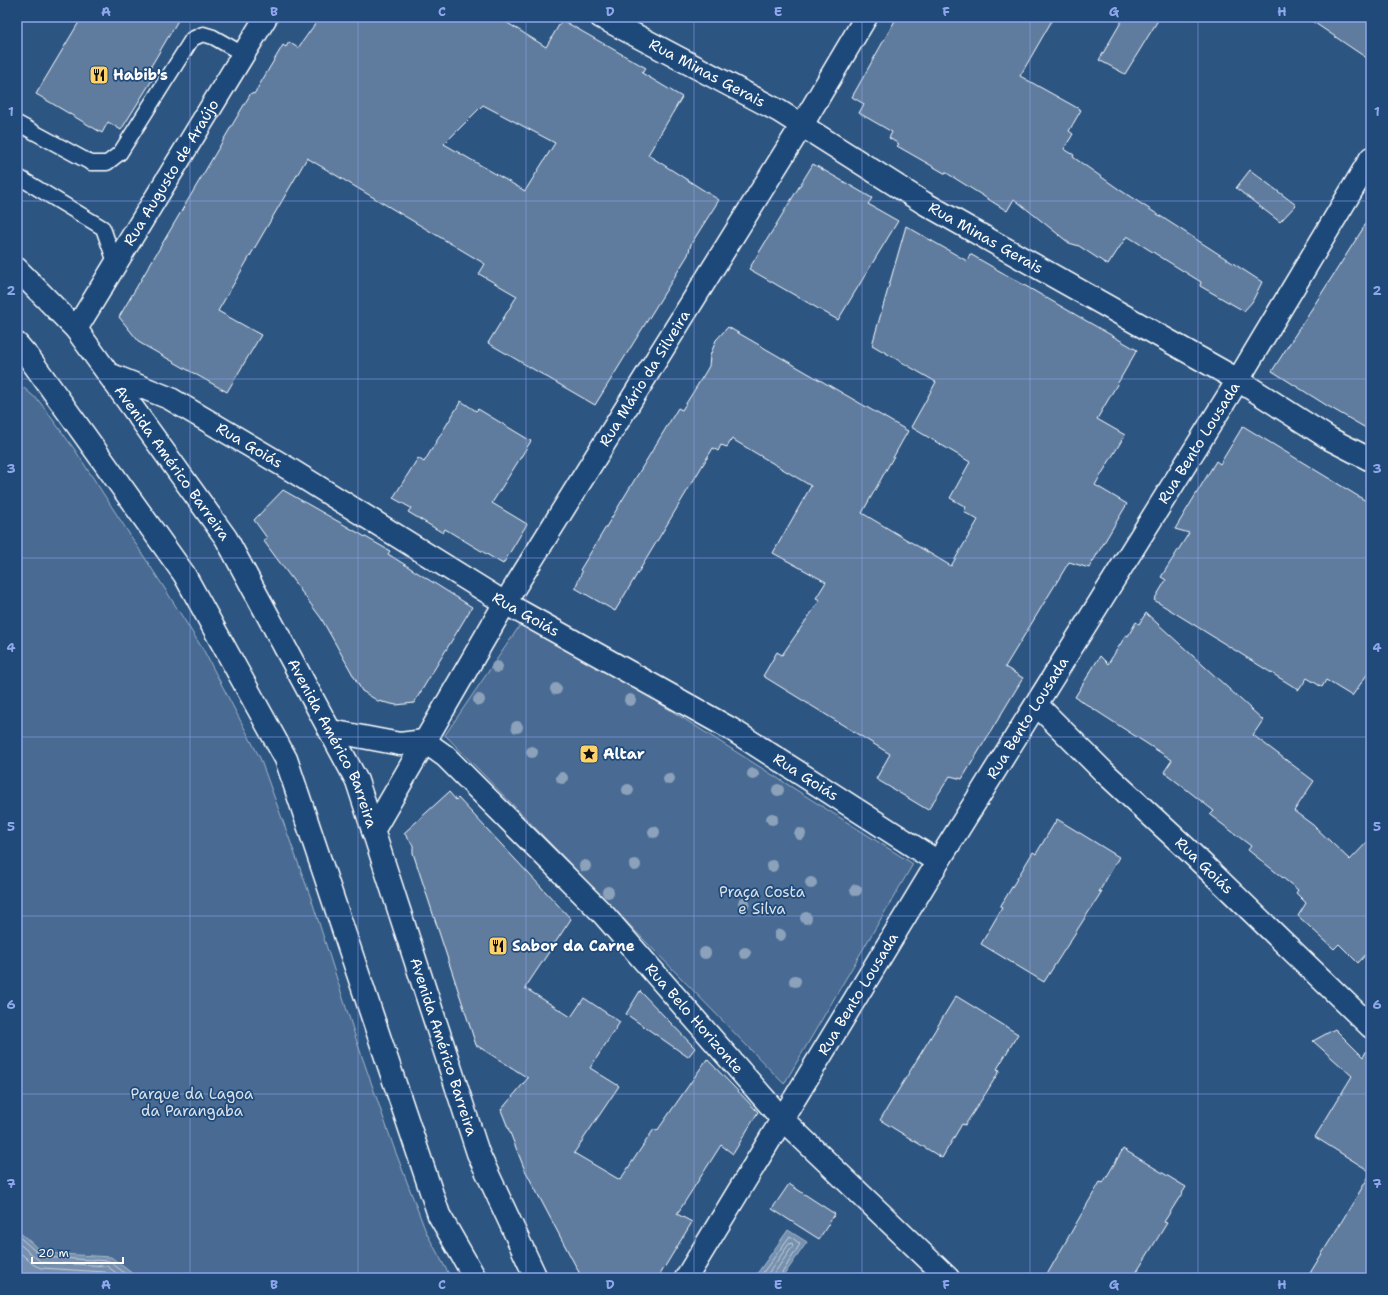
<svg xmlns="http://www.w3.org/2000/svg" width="1388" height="1295" viewBox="0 0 1388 1295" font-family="'Shantell Sans',sans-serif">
<rect width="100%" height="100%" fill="#2c5582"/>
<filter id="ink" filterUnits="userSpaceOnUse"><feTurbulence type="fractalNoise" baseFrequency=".025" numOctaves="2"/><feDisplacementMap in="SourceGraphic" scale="8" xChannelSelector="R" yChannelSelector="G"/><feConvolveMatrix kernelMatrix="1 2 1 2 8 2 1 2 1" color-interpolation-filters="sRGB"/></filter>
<g filter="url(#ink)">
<g fill="#486b92" stroke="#a4b5c8">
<path d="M17,382L39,401L75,450L165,589L204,651L260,758L312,901L358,1045L393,1145L426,1232L451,1278H17Z"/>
<path d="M525,618L913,864L784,1084L445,735Z"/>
</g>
<g fill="#748fad" stroke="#acbcce">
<path d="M17,1230L43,1253L111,1257L138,1278H17Z"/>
<path d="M788,1230L807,1242L782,1278H754Z"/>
</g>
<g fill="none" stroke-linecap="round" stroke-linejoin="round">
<g stroke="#c7d2de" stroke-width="1">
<path d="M17,1235L42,1257L109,1261L131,1278"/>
<path d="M17,1242L41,1262L107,1266L123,1278"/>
<path d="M17,1250L34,1265L41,1268L105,1272L113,1278"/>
<path d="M759,1278L790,1236L800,1244L779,1278"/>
<path d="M765,1278L789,1244L792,1243L793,1246L775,1272L774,1278"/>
</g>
</g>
<g fill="#5e7c9f" stroke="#fff" fill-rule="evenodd">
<path d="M82,17H180L147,73L154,77L121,130L108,122L102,133L36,94Z"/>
<path d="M320,17H498L546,47L562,20L646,68L642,73L682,97L648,155L719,200L691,244L688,255L595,405L488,343L517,296L479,274L485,264L307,158L218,311L261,335L227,392L140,343L119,317L251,93L254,94L283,45L286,47L289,42L298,48ZM483,105L555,143L525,191L444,144Z"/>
<path d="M897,17H1054L1020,76L1081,110L1069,131L1073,134L1064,149L1074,155L1073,157L1120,190L1262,282L1252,302L1244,311L1200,286L1201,282L1127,236L1108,265L1079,246L1069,243L1014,199L1007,211L945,172L946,174L897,146L899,144L889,138L892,132L859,113L864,104L852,97Z"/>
<path d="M1124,17H1160L1125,74L1099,60Z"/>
<path d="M1306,17H1371V61Z"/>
<path d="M813,164L872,198L868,204L898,221L838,320L749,269Z"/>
<path d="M1250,170L1296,205L1280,222L1236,188Z"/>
<path d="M1371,216V431L1326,405L1272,371Z"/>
<path d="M906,226L967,261L970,254L1137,350L1097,419L1125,435L1095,485L1127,504L1089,568L1069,562L1005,667L1023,678L962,779L950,776L928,810L876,779L890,754L763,676L777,652L782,655L820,600L816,598L826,582L773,553L811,486L732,439L727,447L721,445L718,451L713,448L615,611L575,588L582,572L580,570L678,408L682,410L705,373L709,366L710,356L716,340L728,327L908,431L862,513L951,566L978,520L964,512L966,507L950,498L970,462L911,427L936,382L872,345Z"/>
<path d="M461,401L476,411L478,409L531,441L492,503L527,524L503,564L445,529L443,533L408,512L411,508L393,498L418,458L424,462Z"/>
<path d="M1243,426L1371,504V669L1352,696L1326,680L1322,687L1307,678L1299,690L1154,600L1166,580L1161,577L1189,533L1175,529L1216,461L1220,464Z"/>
<path d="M283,490L390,551L388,554L472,607L414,703L396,705L378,701L362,691L321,618L263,540L267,538L254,520Z"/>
<path d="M1146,613L1263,720L1253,735L1314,781L1294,811L1313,825L1350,860L1371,838V949L1358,963L1339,944L1334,949L1298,916L1306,903L1296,893L1298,890L1248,850L1251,846L1210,815L1214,811L1164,772L1172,760L1075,697L1100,656L1108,664L1126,635L1128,636L1136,622L1139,624Z"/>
<path d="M449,792L456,800L458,798L571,919L525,988L571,1017L584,998L620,1022L590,1068L619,1086L574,1153L620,1180L654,1129L657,1131L707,1059L758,1112L733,1154L721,1145L677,1214L692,1222L658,1278H582L524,1168L501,1110L528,1078L476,1045L413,853V845L404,833Z"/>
<path d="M1057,819L1119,857L1099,892L1102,891L1044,982L981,944L1002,908L1000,907L1033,852L1036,854Z"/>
<path d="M640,991L695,1048L688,1057L626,1014Z"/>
<path d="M956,996L1018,1034L997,1069L1000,1070L986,1093L965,1125L962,1124L942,1158L880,1120Z"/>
<path d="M1335,1029L1363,1057L1371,1044V1172L1315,1137L1352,1076L1313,1041Z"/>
<path d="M1123,1149L1186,1187L1164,1222L1167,1223L1133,1278H1045L1089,1201L1100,1182L1103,1183Z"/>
<path d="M1371,1173V1278H1307L1337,1229Z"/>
<path d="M789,1184L835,1214L819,1239L772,1209Z"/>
</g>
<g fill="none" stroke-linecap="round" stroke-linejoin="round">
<g stroke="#fff" stroke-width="17">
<g id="lane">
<path d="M17,123L91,163H107L120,153L192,39L203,34L213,37L243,54"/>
<path d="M17,176L103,228L116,265"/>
</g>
</g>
<g stroke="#fff" stroke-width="25">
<g id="street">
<path id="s1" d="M601,17L779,111L924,203L1238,380L1330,439L1371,460"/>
<path id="s2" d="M76,329L266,17"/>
<path id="s3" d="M109,374L169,398L291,470L505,603L731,729L938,862"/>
<path id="s4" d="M1037,705L1104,772L1186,848L1371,1027"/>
<path d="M331,731L400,744L424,741"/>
<path id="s5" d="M424,741L445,756L604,915L782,1119L948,1278"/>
<path id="s6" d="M373,831L505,603L802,125L866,17"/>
<path id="s7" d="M686,1278L938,862L1238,380L1371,158"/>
</g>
</g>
<g stroke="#fff" stroke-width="25">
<g id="primary">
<path id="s8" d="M17,269L76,329L226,538L357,781L478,1153L536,1278"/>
<path d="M17,344L30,359L184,574L286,759L439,1215L475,1278"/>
</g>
</g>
<use href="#lane" stroke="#1f4a7a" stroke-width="14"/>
<use href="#street" stroke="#1f4a7a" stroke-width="22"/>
<use href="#primary" stroke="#1f4a7a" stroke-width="22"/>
</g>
<g fill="#8ca2bb">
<circle cx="497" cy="667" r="6"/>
<circle cx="556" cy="689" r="6"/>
<circle cx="479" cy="700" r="6"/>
<circle cx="630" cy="700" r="6"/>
<circle cx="517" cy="727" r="6"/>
<circle cx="532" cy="752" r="6"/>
<circle cx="753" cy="774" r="6"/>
<circle cx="562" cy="778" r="6"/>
<circle cx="669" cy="779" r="6"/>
<circle cx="628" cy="790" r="6"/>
<circle cx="778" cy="790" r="6"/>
<circle cx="772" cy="819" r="6"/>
<circle cx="654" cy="832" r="6"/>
<circle cx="800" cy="834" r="6"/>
<circle cx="635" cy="865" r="6"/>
<circle cx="585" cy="866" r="6"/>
<circle cx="772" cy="866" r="6"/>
<circle cx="811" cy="883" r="6"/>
<circle cx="856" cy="890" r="6"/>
<circle cx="608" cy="892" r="6"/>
<circle cx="744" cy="903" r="6"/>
<circle cx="806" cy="918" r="6"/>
<circle cx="780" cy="935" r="6"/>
<circle cx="705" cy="953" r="6"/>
<circle cx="745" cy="953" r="6"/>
<circle cx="795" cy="981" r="6"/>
</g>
</g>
<path fill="none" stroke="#8ea6ec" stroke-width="1" stroke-opacity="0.55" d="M190,17V1278M358,17V1278M526,17V1278M694,17V1278M862,17V1278M1030,17V1278M1198,17V1278M17,201H1371M17,379H1371M17,558H1371M17,737H1371M17,916H1371M17,1094H1371"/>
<defs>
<g id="restaurant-square" transform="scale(1)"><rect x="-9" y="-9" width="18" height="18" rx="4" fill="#ffd166" stroke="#1f4a7a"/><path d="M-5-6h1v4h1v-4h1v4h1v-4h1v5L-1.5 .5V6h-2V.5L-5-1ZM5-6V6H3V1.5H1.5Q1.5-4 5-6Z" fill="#111"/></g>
<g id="sight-square" transform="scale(1)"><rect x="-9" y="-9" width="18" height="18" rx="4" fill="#ffd166" stroke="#1f4a7a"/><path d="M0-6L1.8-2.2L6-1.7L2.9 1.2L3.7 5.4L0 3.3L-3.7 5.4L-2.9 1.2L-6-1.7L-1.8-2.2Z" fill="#111"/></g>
</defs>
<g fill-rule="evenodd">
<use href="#restaurant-square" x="99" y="75"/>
<use href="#sight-square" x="589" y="754"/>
<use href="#restaurant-square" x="498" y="946"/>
</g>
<g text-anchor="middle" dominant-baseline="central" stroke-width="3.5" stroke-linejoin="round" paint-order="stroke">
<g font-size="15" fill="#fff" stroke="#1f4a7a">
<text stroke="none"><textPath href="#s1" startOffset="120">Rua Minas Gerais</textPath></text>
<text stroke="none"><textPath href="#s2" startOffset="183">Rua Augusto de Araújo</textPath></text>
<text stroke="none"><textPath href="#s1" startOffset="444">Rua Minas Gerais</textPath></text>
<text stroke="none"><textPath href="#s6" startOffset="528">Rua Mário da Silveira</textPath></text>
<text stroke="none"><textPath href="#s7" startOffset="980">Rua Bento Lousada</textPath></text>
<text stroke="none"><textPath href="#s3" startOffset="158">Rua Goiás</textPath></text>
<text stroke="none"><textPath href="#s8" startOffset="249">Avenida Américo Barreira</textPath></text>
<text stroke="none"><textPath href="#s3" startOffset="482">Rua Goiás</textPath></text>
<text stroke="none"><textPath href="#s7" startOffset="656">Rua Bento Lousada</textPath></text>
<text stroke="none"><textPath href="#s8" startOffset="573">Avenida Américo Barreira</textPath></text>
<text stroke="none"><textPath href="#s3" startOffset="806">Rua Goiás</textPath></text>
<text stroke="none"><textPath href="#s4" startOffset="232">Rua Goiás</textPath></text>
<text stroke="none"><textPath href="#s7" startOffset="332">Rua Bento Lousada</textPath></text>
<text stroke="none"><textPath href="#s5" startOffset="388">Rua Belo Horizonte</textPath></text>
<text stroke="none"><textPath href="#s8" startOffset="897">Avenida Américo Barreira</textPath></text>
</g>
<g font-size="15" font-weight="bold" fill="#fff" stroke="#1f4a7a" text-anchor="start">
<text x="113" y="75">Habib's</text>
<text x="603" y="754">Altar</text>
<text x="512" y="946">Sabor da Carne</text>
</g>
<g font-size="15" fill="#dae1e9" stroke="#1f4a7a">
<text x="762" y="892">Praça Costa<tspan x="762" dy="17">e Silva</tspan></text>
<text x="192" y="1094">Parque da Lagoa<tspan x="192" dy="17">da Parangaba</tspan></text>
</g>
</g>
<rect width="1388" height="1295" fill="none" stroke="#1f4a7a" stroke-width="44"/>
<path d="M32 1257v6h91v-6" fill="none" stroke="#ffffff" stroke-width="2"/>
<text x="38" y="1257" font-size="12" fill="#ffffff" stroke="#1f4a7a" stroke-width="3" paint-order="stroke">20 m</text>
<rect x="22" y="22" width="1344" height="1251" fill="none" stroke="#8ea6ec" stroke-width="1.5"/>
<g font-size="13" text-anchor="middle" font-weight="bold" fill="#8ea6ec">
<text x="106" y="16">A</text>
<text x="274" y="16">B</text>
<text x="442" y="16">C</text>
<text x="610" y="16">D</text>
<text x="778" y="16">E</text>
<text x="946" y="16">F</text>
<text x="1114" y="16">G</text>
<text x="1282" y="16">H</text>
<text x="11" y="116">1</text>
<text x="1377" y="116">1</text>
<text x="11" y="295">2</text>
<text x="1377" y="295">2</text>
<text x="11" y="473">3</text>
<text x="1377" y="473">3</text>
<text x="11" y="652">4</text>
<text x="1377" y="652">4</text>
<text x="11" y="831">5</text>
<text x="1377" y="831">5</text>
<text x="11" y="1009">6</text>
<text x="1377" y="1009">6</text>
<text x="11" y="1188">7</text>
<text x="1377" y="1188">7</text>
<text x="106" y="1289">A</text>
<text x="274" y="1289">B</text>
<text x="442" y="1289">C</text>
<text x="610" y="1289">D</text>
<text x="778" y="1289">E</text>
<text x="946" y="1289">F</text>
<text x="1114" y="1289">G</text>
<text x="1282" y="1289">H</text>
</g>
</svg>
